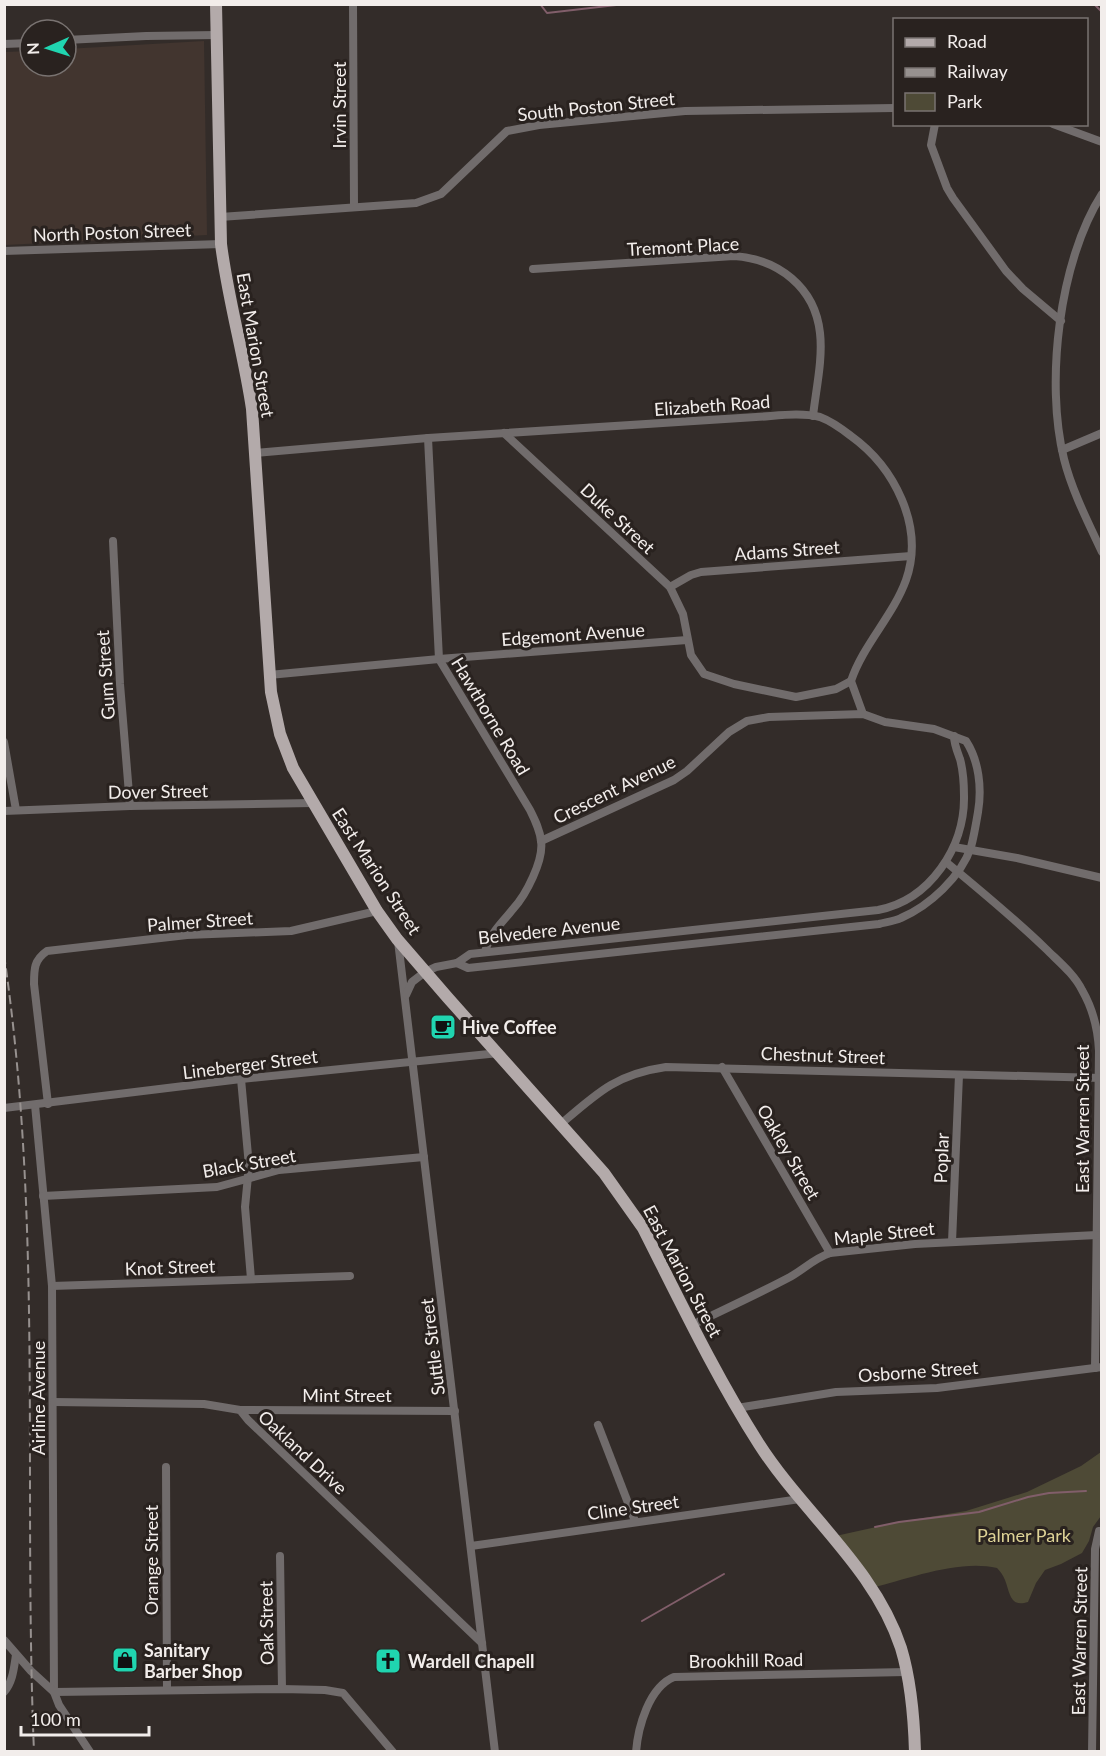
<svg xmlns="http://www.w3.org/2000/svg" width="1106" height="1756" viewBox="0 0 1106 1756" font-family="Lato,sans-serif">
<rect width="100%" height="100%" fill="#332c29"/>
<path fill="#42352f" d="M204,41L207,235L5,245V52L30,51V66H66V49Z"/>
<path fill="#4e4a36" d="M1101,1452V1516L1093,1527L1089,1541L1082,1553L1061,1564L1045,1570L1036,1583L1028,1602C1010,1608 1010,1593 1005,1580C1003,1575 1000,1571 997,1568C959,1559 908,1579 871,1588L831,1537L899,1522L966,1511L1027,1492L1081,1466Z"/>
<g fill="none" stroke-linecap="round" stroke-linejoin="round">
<g stroke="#815e6a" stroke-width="2">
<path d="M540,4L547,13L625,4"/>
<path d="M1094,4L1102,12"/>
<path d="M1101,1489H1102"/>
<path d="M875,1527L899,1522L979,1512L1028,1497L1049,1493L1086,1491"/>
<path d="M642,1621L724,1574"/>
</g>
<g stroke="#716c6c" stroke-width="8">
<path d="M353,4L354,206"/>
<path d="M66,40L146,36L217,35"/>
<path d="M4,44L30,43"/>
<path d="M935,124L931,145L947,188L953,198L1006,271L1023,289L1061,321"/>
<path d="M1053,124L1102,142"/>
<path d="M1102,194C1059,261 1045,383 1064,459C1072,491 1088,522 1102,552"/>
<path d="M220,217L416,203L441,194L507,131L539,125L685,111L894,108"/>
<path d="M4,251L221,244"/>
<path d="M533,269L734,256C778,259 815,287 820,333C823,359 816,389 813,416"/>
<path d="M504,433L670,587L683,614L691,655L704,674L734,684L796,697L836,689L851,681"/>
<path d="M428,438L439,659L530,810C535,820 540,830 541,841C544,860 526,895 513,909C502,923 489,934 485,952"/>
<path d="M1062,450L1102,433"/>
<path d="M255,453L428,438L756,417C776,416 800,412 820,417C831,421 842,429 851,436C894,467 925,526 906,580C893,616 863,645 851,681L863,714"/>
<path d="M113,541L120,684L130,806"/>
<path d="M670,587L691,575L701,572L911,556"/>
<path d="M269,675L439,659L687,640"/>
<path d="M4,742L16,810"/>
<path d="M4,811L130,806L313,803"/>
<path d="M954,847L1017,858L1102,878"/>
<path d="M946,862C980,890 1014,918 1046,949C1059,962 1074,974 1082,990C1093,1009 1098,1029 1099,1051L1095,1368"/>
<path d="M398,941L495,1752"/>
<path d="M457,963L468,968L879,924C887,922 895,921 901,918C929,906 961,877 971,847C974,836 976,824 978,812C982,788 979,761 966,741L934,729L885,722L863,714L769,717L747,721L729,732L687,771L674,780L541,841"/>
<path d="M406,995L412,982L425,972L436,967L457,963L470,954L878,910C930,900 965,847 964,796C964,784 963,770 960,759C957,751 954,744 954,736"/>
<path d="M722,1067L830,1253"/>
<path d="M241,1079L249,1166L245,1207L251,1279"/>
<path d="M48,1104L34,984C34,969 34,960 47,951L187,935L291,931L377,911"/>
<path d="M35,1105L52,1286L54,1692L59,1705L90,1752"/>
<path d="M4,1108L241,1079L499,1053"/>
<path d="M561,1124C598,1092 617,1074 666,1067L1102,1078"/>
<path d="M43,1196L217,1187L279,1170L424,1157"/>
<path d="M952,1242L959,1075"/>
<path d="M52,1286L350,1276"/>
<path d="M692,1325C725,1309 758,1294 790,1277C804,1269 815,1258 830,1253L915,1244L1097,1235"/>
<path d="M54,1402L204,1404L240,1410L248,1420L482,1643"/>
<path d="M737,1408L836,1392L937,1388L1102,1367"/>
<path d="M240,1410L455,1411"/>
<path d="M598,1425L635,1521"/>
<path d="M166,1467L167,1690"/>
<path d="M471,1546L800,1499"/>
<path d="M280,1556L282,1689"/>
<path d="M4,1640L31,1671L54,1692L282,1689L325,1690L343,1693L393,1752"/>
<path d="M4,1692C13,1682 14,1667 16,1655"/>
<path d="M636,1752C638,1727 649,1687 674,1677L906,1672"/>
<path d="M1092,1752L1095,1549L1099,1531"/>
</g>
<path stroke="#b3aaaa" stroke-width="12" d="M216,4L221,244C228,300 244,354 252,409L271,692L280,734L293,768L377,911L397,939L448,998L604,1173L643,1228C680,1301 715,1375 759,1444C803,1513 875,1568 901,1648C911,1681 914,1717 915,1752"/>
<path stroke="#97918f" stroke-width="2" stroke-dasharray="9 4.5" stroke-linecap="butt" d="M4,955C43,1219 23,1486 34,1752"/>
</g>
<defs>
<g id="cafe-square" transform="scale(1.35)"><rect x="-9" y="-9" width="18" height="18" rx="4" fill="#20d5b0" stroke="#29221f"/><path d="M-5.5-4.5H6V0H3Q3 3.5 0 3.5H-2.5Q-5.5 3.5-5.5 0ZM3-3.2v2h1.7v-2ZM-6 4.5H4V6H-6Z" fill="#111"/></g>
<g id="shop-square" transform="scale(1.35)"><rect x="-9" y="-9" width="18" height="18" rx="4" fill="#20d5b0" stroke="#29221f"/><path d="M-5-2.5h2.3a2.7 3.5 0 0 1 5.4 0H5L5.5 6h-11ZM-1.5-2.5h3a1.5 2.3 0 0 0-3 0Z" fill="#111"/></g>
<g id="church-square" transform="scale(1.35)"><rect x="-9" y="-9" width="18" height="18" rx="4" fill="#20d5b0" stroke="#29221f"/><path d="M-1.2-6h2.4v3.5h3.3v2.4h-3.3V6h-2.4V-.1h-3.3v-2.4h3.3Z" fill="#111"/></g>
</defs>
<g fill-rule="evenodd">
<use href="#cafe-square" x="443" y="1027"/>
<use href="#shop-square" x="125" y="1660"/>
<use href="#church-square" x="388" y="1661"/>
</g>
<g text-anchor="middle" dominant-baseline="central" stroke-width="6" stroke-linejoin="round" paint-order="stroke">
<g font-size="18" fill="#f2edeb" stroke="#29221f">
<text transform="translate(339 105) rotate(-90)">Irvin Street</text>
<text transform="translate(596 106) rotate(-6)">South Poston Street</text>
<text transform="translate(112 232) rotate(-2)">North Poston Street</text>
<text transform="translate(683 246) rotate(-3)">Tremont Place</text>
<text transform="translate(256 345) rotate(80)">East Marion Street</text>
<text transform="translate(712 405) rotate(-4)">Elizabeth Road</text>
<text transform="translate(618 518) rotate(43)">Duke Street</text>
<text transform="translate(787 550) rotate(-4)">Adams Street</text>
<text transform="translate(573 634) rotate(-4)">Edgemont Avenue</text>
<text transform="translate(105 675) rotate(-94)">Gum Street</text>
<text transform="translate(491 716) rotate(59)">Hawthorne Road</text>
<text transform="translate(614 789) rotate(-26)">Crescent Avenue</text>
<text transform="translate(158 791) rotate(-1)">Dover Street</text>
<text transform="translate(377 871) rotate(57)">East Marion Street</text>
<text transform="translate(200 921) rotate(-4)">Palmer Street</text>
<text transform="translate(549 930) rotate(-6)">Belvedere Avenue</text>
<text transform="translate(823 1055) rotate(2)">Chestnut Street</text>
<text transform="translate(250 1064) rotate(-7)">Lineberger Street</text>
<text transform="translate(1082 1119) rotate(-90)">East Warren Street</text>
<text transform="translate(789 1152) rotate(60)">Oakley Street</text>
<text transform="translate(941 1158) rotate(-88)">Poplar</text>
<text transform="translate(249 1163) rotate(-10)">Black Street</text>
<text transform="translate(884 1233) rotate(-6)">Maple Street</text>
<text transform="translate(170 1267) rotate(-2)">Knot Street</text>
<text transform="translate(683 1271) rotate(62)">East Marion Street</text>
<text transform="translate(432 1347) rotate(-97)">Suttle Street</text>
<text transform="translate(918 1371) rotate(-4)">Osborne Street</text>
<text x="347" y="1395">Mint Street</text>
<text transform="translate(38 1398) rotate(-90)">Airline Avenue</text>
<text transform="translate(303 1452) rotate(43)">Oakland Drive</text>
<text transform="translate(633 1507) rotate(-8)">Cline Street</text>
<text transform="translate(151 1560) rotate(-90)">Orange Street</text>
<text transform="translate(266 1623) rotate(-91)">Oak Street</text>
<text transform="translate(1079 1641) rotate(-89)">East Warren Street</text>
<text transform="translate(746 1660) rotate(-1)">Brookhill Road</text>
</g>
<g font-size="18" font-weight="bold" fill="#f2edeb" stroke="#29221f" text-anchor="start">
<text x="462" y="1027">Hive Coffee</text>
<text x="144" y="1650">Sanitary<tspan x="144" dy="21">Barber Shop</tspan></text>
<text x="408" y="1661">Wardell Chapell</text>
</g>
<g font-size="18" fill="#ded296" stroke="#29221f">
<text x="1024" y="1535">Palmer Park</text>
</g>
</g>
<rect width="1106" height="1756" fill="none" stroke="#f2edeb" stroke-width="12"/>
<rect x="893" y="18" width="195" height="108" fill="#29221f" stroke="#797371" stroke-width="1.5"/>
<rect x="905" y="38" width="30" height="9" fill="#b3aaaa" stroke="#797371" stroke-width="1.5"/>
<text x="947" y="48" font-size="18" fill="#f2edeb">Road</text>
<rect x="905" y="68" width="30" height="9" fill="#97918f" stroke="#797371" stroke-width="1.5"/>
<text x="947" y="78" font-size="18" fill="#f2edeb">Railway</text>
<rect x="905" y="93" width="30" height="18" fill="#4e4a36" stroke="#797371" stroke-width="1.5"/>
<text x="947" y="108" font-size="18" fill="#f2edeb">Park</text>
<g transform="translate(48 48) rotate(267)"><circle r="28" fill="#29221f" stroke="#797371" stroke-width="1.5"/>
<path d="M0-4.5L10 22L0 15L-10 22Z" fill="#20d5b0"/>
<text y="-9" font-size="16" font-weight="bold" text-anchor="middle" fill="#f2edeb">N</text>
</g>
<path d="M21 1726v9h128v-9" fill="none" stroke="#f2edeb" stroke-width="3"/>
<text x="30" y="1726" font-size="18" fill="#f2edeb" stroke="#29221f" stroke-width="4.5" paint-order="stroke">100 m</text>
</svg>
